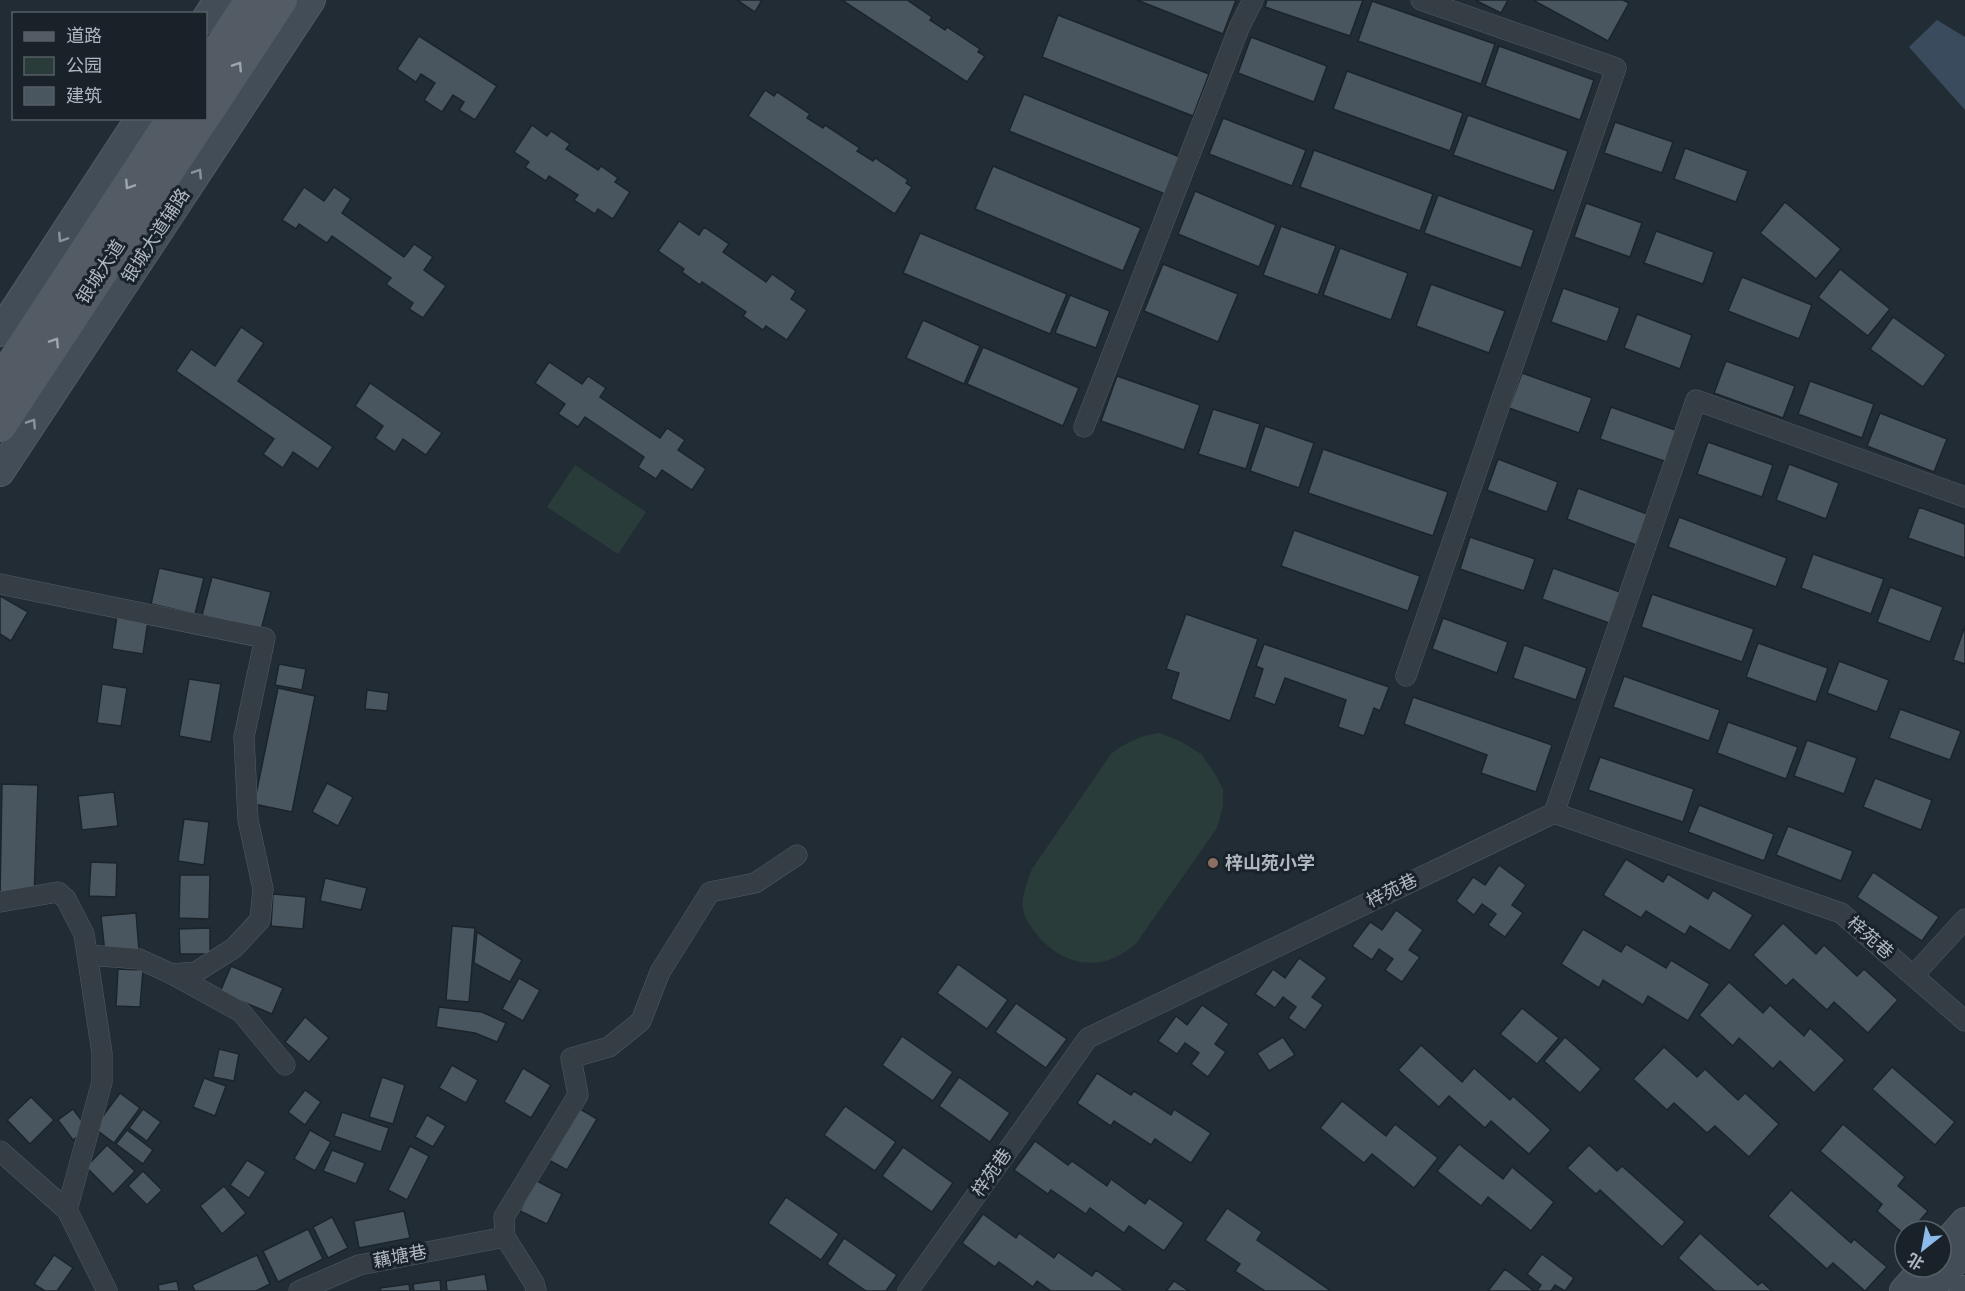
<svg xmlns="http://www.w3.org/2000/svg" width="1965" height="1291" viewBox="0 0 1965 1291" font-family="'Sofia Sans Condensed','Noto Sans SC',sans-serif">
<rect width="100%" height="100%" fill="#222c34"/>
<g fill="#2a3c3a">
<path d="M575,465L646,512L618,554L547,507Z"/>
<path d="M1159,733L1180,741L1201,754L1214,772L1223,789V807L1217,828L1137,942C1107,972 1067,969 1039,937C1032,928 1025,921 1023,909C1021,896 1028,881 1032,869L1111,754C1127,742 1139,736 1159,733Z"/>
</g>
<path fill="#394b5c" d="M1937,20L1965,37V110L1909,47Z"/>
<g fill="#4a565f" stroke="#1c242b" stroke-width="1.5">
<path d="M737,0H762L755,12Z"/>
<path d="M842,0H907L932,17L930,20L945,30L947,27L980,49L978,52L985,56L967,82Z"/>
<path d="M1137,0H1236L1223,34Z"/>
<path d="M1267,0H1363L1350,36L1265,7Z"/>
<path d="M1475,0H1508L1501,13Z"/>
<path d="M1533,0H1623L1629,3L1608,41Z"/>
<path d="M1372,1L1495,44L1481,84L1358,41Z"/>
<path d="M1058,15L1209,74L1193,116L1042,57Z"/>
<path d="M419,36L497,86L475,120L459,110L464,102L453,95L442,112L424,100L435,83L421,74L416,82L397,69Z"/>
<path d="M1251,37L1327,66L1314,102L1238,73Z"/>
<path d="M1499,46L1594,80L1580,120L1485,86Z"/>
<path d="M1347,71L1463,113L1450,151L1333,109Z"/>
<path d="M765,90L774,96L777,92L810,114L807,118L823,128L825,125L860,148L857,151L873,161L875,158L908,180L906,183L912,187L895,214L748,116Z"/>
<path d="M1024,94L1180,157L1165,194L1009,131Z"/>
<path d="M1468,115L1568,151L1554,191L1453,155Z"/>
<path d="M1223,118L1306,150L1292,186L1209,154Z"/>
<path d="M1615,122L1673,142L1662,173L1604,153Z"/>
<path d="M532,125L547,136L551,131L570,144L566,149L598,170L601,166L618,178L615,182L630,192L613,219L598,209L595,214L574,200L578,195L549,176L546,181L525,167L529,162L514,152Z"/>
<path d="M1685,148L1748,171L1736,202L1674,179Z"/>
<path d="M1314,150L1433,194L1420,231L1300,187Z"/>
<path d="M993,166L1141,228L1123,271L975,209Z"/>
<path d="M304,187L324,201L334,187L351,199L342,213L404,257L414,244L433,257L424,270L446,286L423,318L409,309L413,303L386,284L391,278L332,236L327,243L299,224L296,229L282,220Z"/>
<path d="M1195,191L1276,225L1259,267L1178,234Z"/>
<path d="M1438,195L1534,230L1521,268L1424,233Z"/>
<path d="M1785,202L1841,249L1816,279L1760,233Z"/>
<path d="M1586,203L1642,223L1630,257L1574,237Z"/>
<path d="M679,221L699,235L704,227L729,244L723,252L766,282L772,274L796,291L791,299L807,310L787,340L766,326L763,330L743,316L746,312L702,282L700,285L682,272L684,269L658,251Z"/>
<path d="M1281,226L1336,246L1318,295L1263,275Z"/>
<path d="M1656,231L1714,252L1703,284L1644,263Z"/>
<path d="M920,233L1067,294L1050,334L903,273Z"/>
<path d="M1340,248L1408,273L1391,320L1323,295Z"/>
<path d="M1163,264L1238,294L1218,342L1144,311Z"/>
<path d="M1840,269L1890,309L1868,336L1818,297Z"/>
<path d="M1742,277L1812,305L1799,339L1728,311Z"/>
<path d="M1431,284L1505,311L1489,353L1416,326Z"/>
<path d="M1563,288L1620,308L1607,342L1551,322Z"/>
<path d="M1070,295L1110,311L1096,348L1055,333Z"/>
<path d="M1637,314L1692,335L1680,369L1624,348Z"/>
<path d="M1893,317L1946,355L1923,387L1870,349Z"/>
<path d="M923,320L980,346L964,384L906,358Z"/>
<path d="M241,327L264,343L238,381L333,447L318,469L293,452L283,468L263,454L274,439L176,371L191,349L215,366Z"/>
<path d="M983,347L1079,388L1063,426L967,384Z"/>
<path d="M1726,361L1795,386L1783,418L1714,393Z"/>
<path d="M549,362L582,384L588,376L606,388L600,397L660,438L667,428L685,440L678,450L706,469L692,490L662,470L656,479L638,467L644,457L585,417L578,427L558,414L565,404L535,383Z"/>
<path d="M1522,373L1592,398L1579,433L1509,408Z"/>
<path d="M1117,376L1200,405L1184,450L1101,421Z"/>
<path d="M1810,381L1874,404L1862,438L1798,414Z"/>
<path d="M370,383L442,433L426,455L403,439L395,452L375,438L383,426L355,406Z"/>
<path d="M1611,407L1678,431L1667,462L1600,439Z"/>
<path d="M1213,409L1260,424L1246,469L1198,454Z"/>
<path d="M1880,413L1947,439L1934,472L1867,446Z"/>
<path d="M1265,426L1314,443L1299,488L1250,471Z"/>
<path d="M1708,442L1773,465L1762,497L1697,474Z"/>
<path d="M1323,449L1448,492L1433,536L1308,493Z"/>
<path d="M1498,459L1558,482L1547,512L1487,490Z"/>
<path d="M1789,464L1839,483L1826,519L1776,500Z"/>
<path d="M1578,488L1647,514L1636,545L1567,519Z"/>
<path d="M1919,507L1965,524V558L1908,538Z"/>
<path d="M1679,517L1787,558L1776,587L1668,547Z"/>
<path d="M1294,530L1420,576L1408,611L1281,566Z"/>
<path d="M1470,537L1535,559L1524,591L1460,569Z"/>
<path d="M1813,554L1884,579L1871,614L1801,588Z"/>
<path d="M159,568L204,578L195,614L151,604Z"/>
<path d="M1553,568L1620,592L1609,623L1542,599Z"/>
<path d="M212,577L271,592L261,630L202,615Z"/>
<path d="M1890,587L1943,607L1930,642L1877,622Z"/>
<path d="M1652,594L1754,629L1742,662L1641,627Z"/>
<path d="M0,596L28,612L11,641L0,634Z"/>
<path d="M1186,614L1258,639L1230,721L1171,699L1179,673L1166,669Z"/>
<path d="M117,616L148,621L143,654L112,649Z"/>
<path d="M1443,618L1508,642L1497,673L1432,649Z"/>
<path d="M1965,626V664L1953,660Z"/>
<path d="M1758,643L1828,668L1816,702L1746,677Z"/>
<path d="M1264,644L1389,687L1380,711L1374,708L1364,736L1338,727L1346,700L1285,678L1275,705L1254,697L1263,669L1256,666Z"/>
<path d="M1524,645L1587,668L1576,700L1513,678Z"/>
<path d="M1839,661L1889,680L1877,712L1827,693Z"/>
<path d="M279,664L306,669L302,690L275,685Z"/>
<path d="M1624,676L1720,710L1709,741L1613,707Z"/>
<path d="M189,679L221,684L211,742L179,736Z"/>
<path d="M102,684L127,688L121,726L97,723Z"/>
<path d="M278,688L315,696L292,812L254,804Z"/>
<path d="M367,690L389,693L387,711L365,709Z"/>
<path d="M1413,697L1552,745L1536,792L1481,773L1487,755L1404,724Z"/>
<path d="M1900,709L1961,731L1950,760L1889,738Z"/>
<path d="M1728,722L1798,747L1786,779L1717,753Z"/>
<path d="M1807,740L1857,758L1844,794L1794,776Z"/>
<path d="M1600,757L1694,789L1683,822L1588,790Z"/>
<path d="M1875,778L1932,800L1921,830L1863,807Z"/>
<path d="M327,783L353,797L338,826L312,812Z"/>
<path d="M2,784L38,785L34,899L0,898Z"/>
<path d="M114,792L118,826L82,830L78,796Z"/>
<path d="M1699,805L1774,834L1764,861L1688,832Z"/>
<path d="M184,819L209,822L204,865L178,861Z"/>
<path d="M1788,826L1853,851L1841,881L1776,855Z"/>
<path d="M1626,859L1663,882L1668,874L1708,899L1713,890L1753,915L1730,951L1690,926L1685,935L1646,911L1641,918L1603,895Z"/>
<path d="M91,862L117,863L116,897L89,896Z"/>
<path d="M1499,865L1526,885L1512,905L1523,913L1505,937L1488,925L1496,914L1482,904L1474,915L1456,901L1473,877L1485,885Z"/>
<path d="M1873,872L1939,917L1922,941L1857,897Z"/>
<path d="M180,875H210L209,919L179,918Z"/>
<path d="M325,878L367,888L361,910L320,901Z"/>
<path d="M273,894L306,897L303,929L271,926Z"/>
<path d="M1396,910L1423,930L1409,950L1420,957L1402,982L1385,970L1393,959L1379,949L1372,960L1352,946L1370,922L1382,930Z"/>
<path d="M136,913L139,950L105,953L101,916Z"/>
<path d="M1783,923L1816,954L1824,945L1857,976L1864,969L1898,1000L1868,1033L1834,1002L1827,1010L1793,979L1786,986L1753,955Z"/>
<path d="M452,926L475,928L469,1002L446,1000Z"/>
<path d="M210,928V954H180L179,929Z"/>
<path d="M1583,929L1621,952L1626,944L1666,968L1671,960L1710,984L1688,1021L1648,996L1643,1005L1603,980L1599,988L1561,964Z"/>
<path d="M477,932L522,960L510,982L474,963Z"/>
<path d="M1299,958L1327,978L1312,997L1323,1005L1305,1030L1288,1018L1296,1007L1283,997L1275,1008L1255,994L1273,969L1285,978Z"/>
<path d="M958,964L1008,1000L987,1029L937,993Z"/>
<path d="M231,966L283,988L272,1014L220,992Z"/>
<path d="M118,969L143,970L140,1007L116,1006Z"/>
<path d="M519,978L540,990L523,1021L502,1009Z"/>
<path d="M1729,982L1763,1013L1770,1005L1804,1036L1810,1028L1845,1060L1814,1093L1780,1061L1773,1069L1739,1038L1733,1046L1699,1015Z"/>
<path d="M1016,1003L1067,1039L1046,1068L995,1032Z"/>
<path d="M1202,1005L1229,1024L1215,1044L1226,1052L1208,1077L1191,1064L1199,1053L1185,1043L1177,1054L1158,1041L1176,1016L1187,1025Z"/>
<path d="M439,1007L482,1012L506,1023L497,1042L475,1033L436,1027Z"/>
<path d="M1522,1008L1559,1038L1537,1064L1500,1034Z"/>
<path d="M305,1017L329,1038L309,1062L285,1042Z"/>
<path d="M902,1036L953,1072L933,1101L882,1065Z"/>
<path d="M1283,1037L1295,1055L1269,1071L1257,1053Z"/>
<path d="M1565,1037L1601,1069L1580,1093L1544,1061Z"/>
<path d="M1421,1045L1462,1082L1474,1068L1510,1100L1513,1096L1551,1130L1529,1154L1491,1121L1485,1128L1449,1096L1439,1107L1398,1070Z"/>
<path d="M1664,1047L1697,1077L1705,1069L1738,1100L1745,1093L1779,1124L1749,1157L1715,1126L1707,1133L1674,1103L1667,1110L1633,1079Z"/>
<path d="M219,1049L239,1054L234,1081L213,1077Z"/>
<path d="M452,1065L478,1080L466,1103L439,1088Z"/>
<path d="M1892,1067L1955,1122L1935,1145L1872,1089Z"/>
<path d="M523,1068L551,1085L531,1118L504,1102Z"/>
<path d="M1097,1073L1131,1095L1134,1091L1171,1115L1174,1109L1211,1133L1191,1163L1155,1139L1151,1145L1114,1121L1111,1126L1077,1103Z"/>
<path d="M382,1077L405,1085L393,1124L369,1117Z"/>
<path d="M959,1077L1010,1113L990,1142L939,1106Z"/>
<path d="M204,1078L226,1086L215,1116L193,1107Z"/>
<path d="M305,1090L321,1102L305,1125L288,1112Z"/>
<path d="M120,1093L140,1108L114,1143L94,1128Z"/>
<path d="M31,1097L54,1120L30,1144L7,1120Z"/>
<path d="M1342,1101L1386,1136L1395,1124L1438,1158L1414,1188L1372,1154L1364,1163L1320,1128Z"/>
<path d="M575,1106L597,1119L567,1170L545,1158Z"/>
<path d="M845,1106L896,1142L875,1171L824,1135Z"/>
<path d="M73,1109L88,1129L73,1140L58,1120Z"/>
<path d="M143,1109L161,1122L147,1141L129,1128Z"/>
<path d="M342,1112L389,1128L381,1152L334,1136Z"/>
<path d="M427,1115L446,1126L433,1147L415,1137Z"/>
<path d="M1843,1124L1905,1177L1898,1186L1928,1211L1911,1231H1905V1235L1877,1211L1882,1204L1820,1151Z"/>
<path d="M127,1130L153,1150L143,1164L116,1144Z"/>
<path d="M310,1130L331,1142L315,1171L294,1159Z"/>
<path d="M1035,1141L1068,1165L1072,1161L1107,1186L1111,1179L1145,1204L1149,1198L1184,1223L1164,1251L1129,1226L1124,1233L1090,1208L1086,1214L1051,1190L1048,1194L1014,1170Z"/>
<path d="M1459,1144L1503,1179L1512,1167L1554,1202L1531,1231L1488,1197L1481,1206L1437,1171Z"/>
<path d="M107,1145L135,1171L113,1194L86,1167Z"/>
<path d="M1589,1145L1617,1171L1622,1166L1685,1222L1662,1247L1600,1190L1596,1194L1567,1168Z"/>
<path d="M410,1146L429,1156L407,1200L388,1190Z"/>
<path d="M903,1147L953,1183L932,1212L882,1176Z"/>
<path d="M332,1150L365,1163L356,1184L323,1171Z"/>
<path d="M247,1160L266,1172L249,1198L230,1185Z"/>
<path d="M143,1171L162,1190L147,1205L128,1186Z"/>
<path d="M535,1180L562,1194L547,1224L520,1211Z"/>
<path d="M224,1186L246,1213L222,1234L200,1206Z"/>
<path d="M1791,1190L1851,1243L1854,1239L1887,1267L1865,1291L1833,1263L1827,1269L1768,1216Z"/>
<path d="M786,1197L839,1234L821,1260L768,1223Z"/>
<path d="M1227,1208L1262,1232L1257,1240L1331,1291H1265L1235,1271L1240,1264L1205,1240Z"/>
<path d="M404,1211L410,1238L359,1248L354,1221Z"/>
<path d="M983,1214L1016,1238L1019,1233L1054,1258L1058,1252L1092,1276L1096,1270L1125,1291H1051L1037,1281L1033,1287L999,1262L995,1267L962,1243Z"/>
<path d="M332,1217L348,1248L328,1258L313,1227Z"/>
<path d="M308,1229L323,1259L278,1282L263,1251Z"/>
<path d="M1700,1233L1758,1285L1762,1282L1772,1291H1715L1678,1258Z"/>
<path d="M844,1238L897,1275L886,1291H866L827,1264Z"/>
<path d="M1542,1254L1574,1278L1565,1291L1555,1285L1551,1291H1537L1541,1285L1527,1274Z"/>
<path d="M54,1255L73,1268L57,1291H45L34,1284Z"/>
<path d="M257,1255L270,1284L256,1291H195L192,1285Z"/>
<path d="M1505,1269L1534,1291H1488Z"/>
<path d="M485,1274L488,1291H447L446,1281Z"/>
<path d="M440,1280L441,1291H414L413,1284Z"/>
<path d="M177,1281L179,1291H159L158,1285Z"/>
<path d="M1174,1281L1189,1291H1166Z"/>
<path d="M409,1284L410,1291H381L380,1288Z"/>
</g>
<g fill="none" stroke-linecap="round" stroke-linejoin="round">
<g stroke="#525b62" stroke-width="21">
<g id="street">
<path d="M1084,427L1239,28L1253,0"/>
<path d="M0,584L265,638L244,737L248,820L263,889L260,920L234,948L196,972L172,974L139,959L88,955"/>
<path d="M1406,676L1616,68L1421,0"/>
<path d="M1554,813L1696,400L1965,497"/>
<path d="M0,902L58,892L66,899L84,934L102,1053V1082L67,1210"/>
<path d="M172,974L241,1012L285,1065"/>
<path d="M1913,976L1965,919"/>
<path d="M0,1151L67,1210L107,1291"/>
<path d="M299,1291L359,1265L505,1237"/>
<path d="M536,1291L534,1283L505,1237L504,1217L578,1095L571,1058L609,1047L641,1021L660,972L710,892L755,883L797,855"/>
<path d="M908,1291L1088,1038L1554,813L1841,913L1965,1021"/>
</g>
</g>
<g stroke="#525b62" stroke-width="30">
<g id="secondary">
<path d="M206,19L218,0"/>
<path d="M0,332L140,118"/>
<path d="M0,472L311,0"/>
<path d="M1941,1249L1965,1222"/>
<path d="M1904,1291L1925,1267"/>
<path d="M1929,1291L1965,1250"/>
<path d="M1964,1291L1965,1290"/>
</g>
</g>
<g stroke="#414951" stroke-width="33">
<g id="primary">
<path d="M206,69L251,0"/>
<path d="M206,114L281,0"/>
<path d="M0,382L173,118"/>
<path d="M0,426L203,118"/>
</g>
</g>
<use href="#street" stroke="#353d45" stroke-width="20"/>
<use href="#secondary" stroke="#434d57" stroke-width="28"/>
<use href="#primary" stroke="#535c65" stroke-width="32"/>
</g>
<defs><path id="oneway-chevron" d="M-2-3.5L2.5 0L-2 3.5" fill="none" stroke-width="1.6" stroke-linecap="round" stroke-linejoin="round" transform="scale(1.5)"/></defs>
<g stroke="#9da6af">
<use href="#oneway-chevron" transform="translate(238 66) rotate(-57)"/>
<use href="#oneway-chevron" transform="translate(129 185) rotate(123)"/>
<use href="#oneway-chevron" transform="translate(55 342) rotate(-57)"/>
</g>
<g stroke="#89939c">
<use href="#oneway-chevron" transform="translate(198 173) rotate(-57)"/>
<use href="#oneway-chevron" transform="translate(62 238) rotate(123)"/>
<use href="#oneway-chevron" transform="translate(32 423) rotate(-57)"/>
</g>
<circle fill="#8d6e63" stroke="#1a2229" stroke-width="2" cx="1213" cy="863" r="6"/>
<g text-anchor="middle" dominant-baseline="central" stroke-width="6" stroke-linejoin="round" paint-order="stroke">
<g font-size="18" fill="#afb8c1" stroke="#1a2229">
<text transform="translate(156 236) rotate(-57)">银城大道辅路</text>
<text transform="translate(101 272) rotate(-57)">银城大道</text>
<text transform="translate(1392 891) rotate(-26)">梓苑巷</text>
<text transform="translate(1870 938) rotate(41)">梓苑巷</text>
<text transform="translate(992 1173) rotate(-55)">梓苑巷</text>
<text transform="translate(400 1257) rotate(-11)">藕塘巷</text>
</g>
<g font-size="18" font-weight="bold" fill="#afb8c1" stroke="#1a2229" text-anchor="start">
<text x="1225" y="863">梓山苑小学</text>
</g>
</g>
<rect x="12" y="12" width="195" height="108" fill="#1a2229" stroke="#565e66" stroke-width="1.5"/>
<rect x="24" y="32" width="30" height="9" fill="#535c65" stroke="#565e66" stroke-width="1.5"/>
<text x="66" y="42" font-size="18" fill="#afb8c1">道路</text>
<rect x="24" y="57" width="30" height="18" fill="#2a3c3a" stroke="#565e66" stroke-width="1.5"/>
<text x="66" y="72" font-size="18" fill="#afb8c1">公园</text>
<rect x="24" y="87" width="30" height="18" fill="#4a565f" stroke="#565e66" stroke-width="1.5"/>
<text x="66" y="102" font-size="18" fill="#afb8c1">建筑</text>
<g transform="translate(1923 1249) rotate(211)"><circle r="28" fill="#1a2229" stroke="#565e66" stroke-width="1.5"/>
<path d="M0-4.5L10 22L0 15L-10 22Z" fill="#8bbbeb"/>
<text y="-9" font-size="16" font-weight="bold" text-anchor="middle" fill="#afb8c1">北</text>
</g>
</svg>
